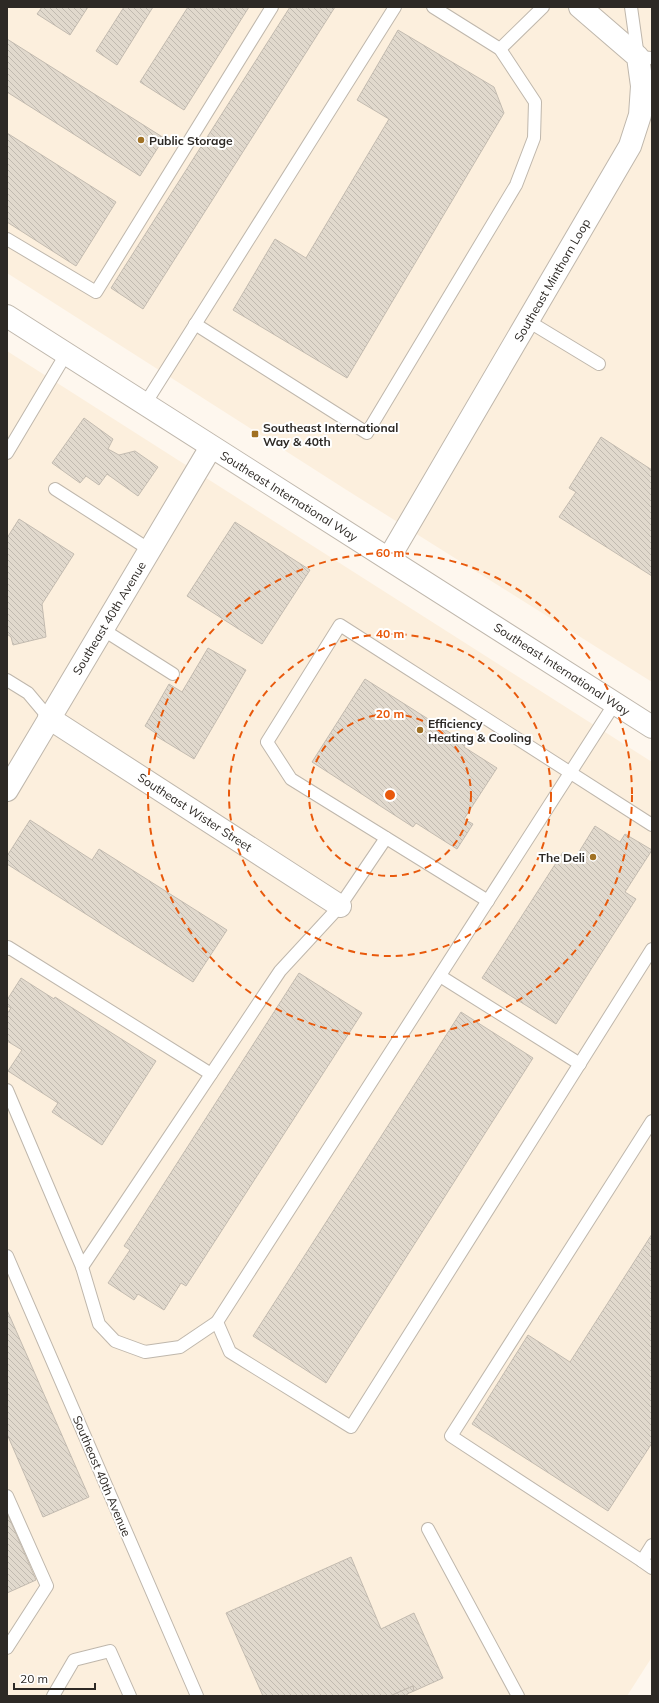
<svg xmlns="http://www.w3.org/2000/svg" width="659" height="1703" viewBox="0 0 659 1703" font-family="Mulish,sans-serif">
<defs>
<pattern id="building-back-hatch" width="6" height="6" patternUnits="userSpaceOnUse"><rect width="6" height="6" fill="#e1d9cd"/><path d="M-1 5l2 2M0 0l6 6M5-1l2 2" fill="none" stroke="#c1bab0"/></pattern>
</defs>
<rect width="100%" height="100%" fill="#fef7ee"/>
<g fill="#fcefdd">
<path d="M7,7H652V682L345,489L7,273Z"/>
<path d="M7,351L652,762V1657L627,1696H7Z"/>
</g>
<g fill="url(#building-back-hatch)" stroke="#c3bbb0">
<path d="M42,7H88L70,35L37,14Z"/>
<path d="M124,7H153L117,65L96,51Z"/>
<path d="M188,7H249L184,110L140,82Z"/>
<path d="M290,7H335L143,309L111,288Z"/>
<path d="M398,30L494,87L504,113L347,378L233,310L275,239L306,258L389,119L357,100Z"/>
<path d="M7,39L164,138L140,176L7,92Z"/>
<path d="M7,133L116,202L76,266L7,222Z"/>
<path d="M84,418L113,439L108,449L119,455L135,451L158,467L138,496L107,474L99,485L86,476L80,483L52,463Z"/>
<path d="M601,437L652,470V576L559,517L576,492L569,488Z"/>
<path d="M19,519L74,554L42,604L46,637L13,645L11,637L7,634V538Z"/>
<path d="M235,522L310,570L262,644L187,596Z"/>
<path d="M208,648L246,670L194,759L156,736L157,734L145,726L169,684L182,692Z"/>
<path d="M365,679L466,743L464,747L497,768L464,819L473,824L457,849L416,823L413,827L312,762Z"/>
<path d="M30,820L92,860L99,849L227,930L193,982L7,864V856Z"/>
<path d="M595,826L620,842L625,834L652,850L625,892L636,899L556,1024L482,978L563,852L574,860Z"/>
<path d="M299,973L362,1013L186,1286L181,1283L164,1310L138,1294L134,1300L108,1283L130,1250L124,1246Z"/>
<path d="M21,978L54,999L55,997L156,1061L102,1145L52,1112L58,1103L8,1071L22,1050L7,1041V1014L11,1008L7,1006V1000Z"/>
<path d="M461,1012L533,1058L326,1383L253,1336Z"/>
<path d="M652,1234V1443L608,1511L472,1424L528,1335L570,1362Z"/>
<path d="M7,1310L89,1497L43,1517L7,1434Z"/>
<path d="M7,1513L36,1580L7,1593Z"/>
<path d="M351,1557L381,1629L414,1613L443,1678L414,1691L413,1686L390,1696H263L226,1613Z"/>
<path d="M413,1686L414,1691L407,1694V1696H390Z"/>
</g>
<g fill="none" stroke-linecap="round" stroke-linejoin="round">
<g stroke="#bfb7ac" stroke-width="14">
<g id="service">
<path d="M631,7L638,57L652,58"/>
<path d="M500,49L543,7"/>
<path d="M7,239L96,292L272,7"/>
<path d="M528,321L599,364"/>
<path d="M195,324L367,433L516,185L534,138L535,102L500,49L433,7"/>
<path d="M145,404L395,7"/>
<path d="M7,453L66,354"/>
<path d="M55,489L150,550"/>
<path d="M102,629L173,674"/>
<path d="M7,680L28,693L49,718"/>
<path d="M488,901L291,779L267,742L340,625L652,825"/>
<path d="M7,949L8,947L211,1074"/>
<path d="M440,976L580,1064"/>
<path d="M7,1090L82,1267L280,971L340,906L386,838"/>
<path d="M7,1256L197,1696"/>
<path d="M82,1267L99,1324L115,1341L145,1352L180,1347L217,1322L615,703"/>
<path d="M217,1322L230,1352L351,1427L652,949"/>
<path d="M7,1496L47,1586L7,1648"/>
<path d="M428,1529L518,1696"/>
<path d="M652,1545L642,1561L652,1568"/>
<path d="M642,1561L451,1436L652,1121"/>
<path d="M53,1696L74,1660L110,1651L130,1696"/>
</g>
</g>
<g stroke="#bfb7ac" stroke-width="24">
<g id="minor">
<path d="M389,558L630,146L640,115L642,86L638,57L580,7"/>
<path d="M49,718L340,906"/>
<path d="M7,790L211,447"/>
</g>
</g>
<g stroke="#bfb7ac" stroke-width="24">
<path id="tertiary" d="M7,316L652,727"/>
</g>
<use href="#service" stroke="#fff" stroke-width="12"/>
<use href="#minor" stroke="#fff" stroke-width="22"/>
<use href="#tertiary" stroke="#fff" stroke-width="22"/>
</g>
<g fill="none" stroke="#e8590c" stroke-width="2" stroke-dasharray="7 5">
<circle cx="390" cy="795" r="81"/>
<circle cx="390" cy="795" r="161"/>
<circle cx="390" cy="795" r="242"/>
</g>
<g fill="#a07124" stroke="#fff" stroke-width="1.5">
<circle cx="141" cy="140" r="4"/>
<rect x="251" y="430" width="8" height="8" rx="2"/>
<circle cx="420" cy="730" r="4"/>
<circle cx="593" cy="857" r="4"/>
</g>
<g text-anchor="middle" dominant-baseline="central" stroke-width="4" stroke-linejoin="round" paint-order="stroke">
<g font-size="12" font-weight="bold" fill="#2d2925" stroke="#fff" text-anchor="start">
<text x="149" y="140">Public Storage</text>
<text x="263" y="427">Southeast International<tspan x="263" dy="14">Way &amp; 40th</tspan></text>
<text x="428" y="723">Efficiency<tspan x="428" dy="14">Heating &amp; Cooling</tspan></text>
<text x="585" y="857" text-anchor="end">The Deli</text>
</g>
<g font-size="12" fill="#2d2925" stroke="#fff">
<text transform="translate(552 280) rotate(-60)">Southeast Minthorn Loop</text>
<text transform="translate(289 496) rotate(32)">Southeast International Way</text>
<text transform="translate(109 618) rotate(-59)">Southeast 40th Avenue</text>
<text transform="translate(562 669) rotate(33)">Southeast International Way</text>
<text transform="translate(195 812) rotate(33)">Southeast Wister Street</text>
<text transform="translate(102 1476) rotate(67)">Southeast 40th Avenue</text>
</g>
</g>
<circle cx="390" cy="795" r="6" fill="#e8590c" stroke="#fff" stroke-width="2"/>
<g font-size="12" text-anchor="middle" font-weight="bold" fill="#e8590c" stroke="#fff" stroke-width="4" stroke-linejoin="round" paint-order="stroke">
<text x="390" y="557">60 m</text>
<text x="390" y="638">40 m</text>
<text x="390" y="718">20 m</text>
</g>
<rect width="659" height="1703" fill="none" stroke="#2d2925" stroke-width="16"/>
<path d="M14 1683v6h81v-6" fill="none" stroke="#2d2925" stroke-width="2"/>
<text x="20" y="1683" font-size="12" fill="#2d2925" stroke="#ffffff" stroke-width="3" paint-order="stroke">20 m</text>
</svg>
